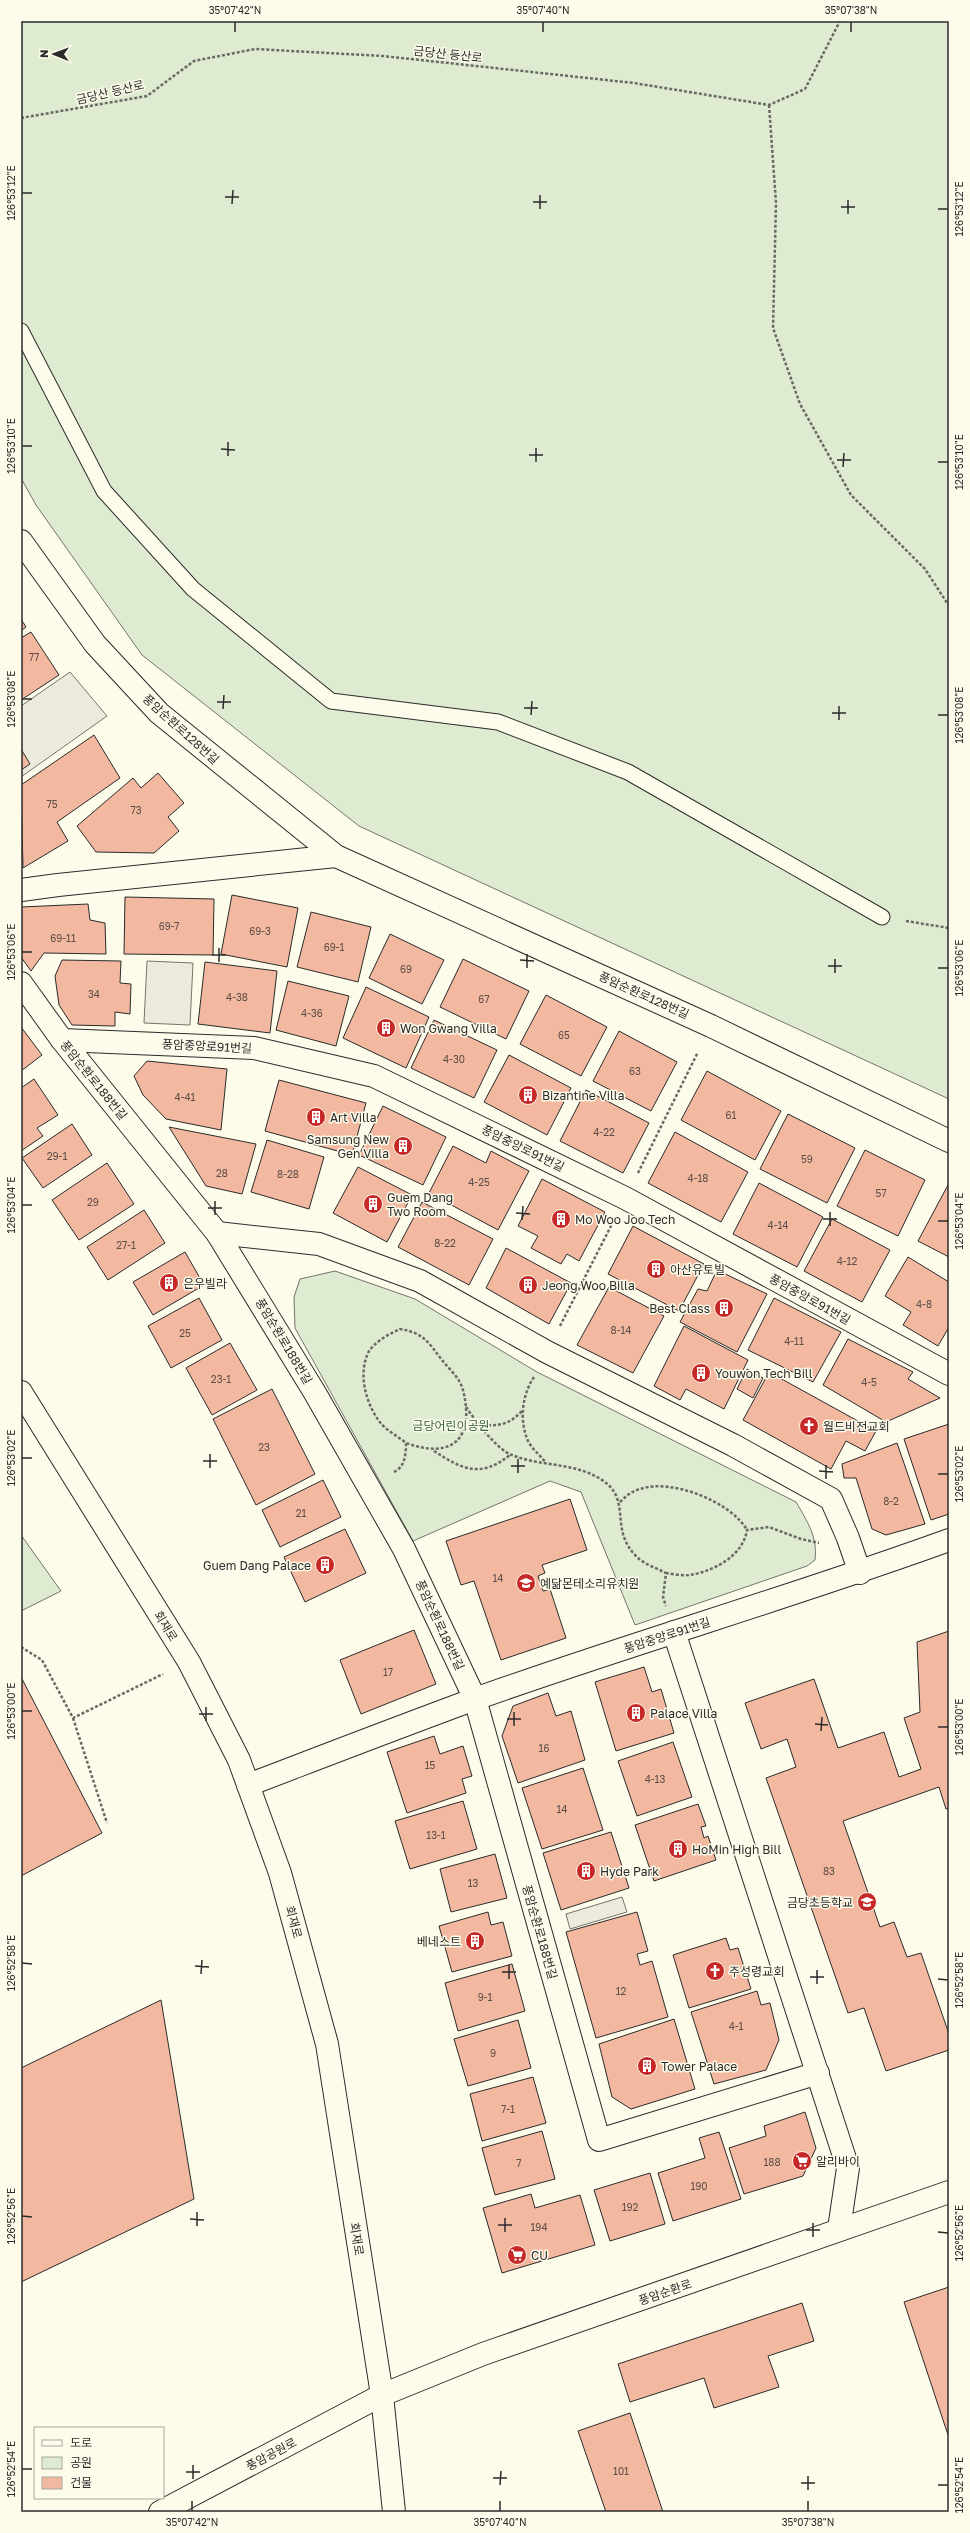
<svg xmlns="http://www.w3.org/2000/svg" width="970" height="2533" viewBox="0 0 970 2533" font-family="'Golos Text','Noto Sans KR',sans-serif">
<rect width="100%" height="100%" fill="#fdfbea"/>
<g fill="#deebd1" stroke="#74746e">
<path d="M21,21H949V1099L359,826L142,655L36,505L21,478Z"/>
<path d="M335,1271L415,1299L537,1372L796,1502C807,1521 818,1537 815,1560L807,1566L635,1625L581,1492L550,1481L413,1541L295,1328L294,1297L300,1279Z"/>
<path d="M21,1535L61,1591L21,1611Z"/>
</g>
<g fill="#eceadb" stroke="#74746e">
<path d="M70,672L107,716L21,777V706Z"/>
<path d="M147,961L193,963L190,1025L144,1023Z"/>
<path d="M622,1897L627,1912L570,1929L566,1914Z"/>
</g>
<g fill="#f2b8a0" stroke="#2b2b2b">
<path d="M21,619L26,627L21,631Z"/>
<path d="M31,632L59,675L21,700V638Z"/>
<path d="M94,735L120,778L57,822L68,841L23,868L21,785Z"/>
<path d="M21,749L30,764L21,770Z"/>
<path d="M158,773L184,803L168,817L179,831L154,853L96,852L77,826L133,778L141,788Z"/>
<path d="M232,895L298,908L287,967L221,954Z"/>
<path d="M125,897L214,899L213,955L124,954Z"/>
<path d="M88,904L90,920L105,923L106,954L44,953L31,971L21,957V907Z"/>
<path d="M311,912L371,927L358,982L297,967Z"/>
<path d="M390,934L444,960L422,1004L369,978Z"/>
<path d="M463,959L529,991L506,1039L440,1007Z"/>
<path d="M62,960L121,961L120,983L131,984L130,1014L115,1012V1026L72,1025L59,1005L55,976Z"/>
<path d="M205,962L277,971L270,1033L198,1024Z"/>
<path d="M288,981L349,996L336,1046L276,1030Z"/>
<path d="M366,987L429,1017L406,1068L343,1038Z"/>
<path d="M546,995L607,1027L581,1076L520,1044Z"/>
<path d="M434,1020L497,1050L474,1098L411,1068Z"/>
<path d="M21,1027L42,1055L21,1071Z"/>
<path d="M619,1031L677,1062L651,1111L593,1081Z"/>
<path d="M509,1055L571,1088L547,1135L484,1102Z"/>
<path d="M147,1061L227,1069L221,1130L166,1119L143,1095L134,1076Z"/>
<path d="M707,1071L781,1111L755,1160L681,1120Z"/>
<path d="M34,1079L58,1115L37,1128L43,1136L21,1151V1088Z"/>
<path d="M279,1080L366,1103L352,1155L265,1131Z"/>
<path d="M586,1090L649,1123L623,1173L560,1141Z"/>
<path d="M383,1106L446,1137L423,1185L359,1155Z"/>
<path d="M788,1114L855,1148L827,1203L760,1169Z"/>
<path d="M72,1124L92,1155L43,1188L22,1158Z"/>
<path d="M169,1127L256,1144L242,1194L206,1186Z"/>
<path d="M675,1132L748,1172L721,1222L648,1183Z"/>
<path d="M267,1140L324,1157L309,1209L251,1192Z"/>
<path d="M453,1146L486,1163L491,1151L529,1171L498,1230L429,1193Z"/>
<path d="M865,1150L925,1180L898,1236L837,1206Z"/>
<path d="M107,1163L134,1204L79,1240L52,1200Z"/>
<path d="M358,1167L412,1195L387,1242L333,1213Z"/>
<path d="M542,1179L605,1212L579,1261L567,1254L561,1264L531,1248L538,1236L518,1226Z"/>
<path d="M759,1183L823,1217L797,1267L733,1234Z"/>
<path d="M948,1185L949,1186V1257L918,1241Z"/>
<path d="M422,1202L493,1239L469,1285L398,1247Z"/>
<path d="M144,1210L165,1243L108,1280L87,1247Z"/>
<path d="M832,1219L890,1250L862,1302L804,1271Z"/>
<path d="M633,1226L704,1264L679,1311L608,1274Z"/>
<path d="M506,1248L571,1283L549,1324L486,1288Z"/>
<path d="M185,1252L204,1285L153,1315L133,1282Z"/>
<path d="M908,1257L949,1282V1327L938,1346L903,1325L911,1312L885,1296Z"/>
<path d="M717,1270L767,1294L737,1352L680,1322L698,1289L707,1291Z"/>
<path d="M609,1287L664,1316L633,1373L577,1345Z"/>
<path d="M199,1298L222,1340L171,1368L148,1326Z"/>
<path d="M774,1298L841,1332L813,1382L748,1350Z"/>
<path d="M684,1326L748,1360L724,1409L686,1389L680,1400L654,1386Z"/>
<path d="M848,1339L913,1372L908,1379L940,1398L886,1422L823,1385Z"/>
<path d="M230,1343L257,1390L212,1415L186,1368Z"/>
<path d="M747,1369L763,1378L753,1398L737,1389Z"/>
<path d="M769,1372L876,1431L865,1451L846,1441L831,1469L743,1420Z"/>
<path d="M272,1389L315,1474L256,1505L213,1419Z"/>
<path d="M949,1424V1514L931,1520L904,1439Z"/>
<path d="M897,1443L925,1524L886,1535L872,1529L856,1478H844L842,1464Z"/>
<path d="M323,1480L341,1517L280,1547L262,1510Z"/>
<path d="M570,1499L587,1550L542,1565L545,1573L538,1576L543,1591L550,1589L566,1638L501,1660L474,1581L461,1585L446,1541Z"/>
<path d="M345,1529L366,1573L305,1602L284,1557Z"/>
<path d="M414,1630L436,1684L361,1714L340,1660Z"/>
<path d="M949,1631V1808L946,1809L939,1787L843,1821L880,1927L894,1922L907,1957L921,1953L949,2034V2050L886,2071L864,2008L848,2013L766,1778L796,1767L787,1739L761,1749L745,1703L814,1679L838,1748L884,1732L899,1777L921,1769L904,1718L920,1712L917,1642Z"/>
<path d="M644,1667L652,1692L661,1689L674,1733L616,1751L595,1682Z"/>
<path d="M21,1677L102,1833L21,1876Z"/>
<path d="M548,1693L556,1716L571,1711L585,1760L518,1783L502,1736L513,1706Z"/>
<path d="M434,1736L440,1754L463,1746L472,1776L462,1779L466,1793L407,1813L387,1752Z"/>
<path d="M673,1742L692,1797L637,1816L618,1761Z"/>
<path d="M583,1768L603,1830L542,1849L522,1788Z"/>
<path d="M463,1801L477,1849L410,1869L395,1821Z"/>
<path d="M698,1804L706,1826L701,1827L704,1838L708,1836L716,1860L654,1881L635,1825Z"/>
<path d="M611,1832L629,1888L561,1910L543,1853Z"/>
<path d="M495,1854L507,1898L451,1912L440,1869Z"/>
<path d="M488,1912L491,1925L503,1922L512,1956L452,1972L439,1926Z"/>
<path d="M637,1912L648,1951L637,1954L640,1965L652,1961L668,2017L596,2038L566,1932Z"/>
<path d="M726,1938L730,1950L738,1948L751,1989L689,2008L673,1955Z"/>
<path d="M512,1964L525,2011L458,2031L445,1983Z"/>
<path d="M757,1991L761,2005L770,2003L779,2040L766,2070L714,2084L691,2012Z"/>
<path d="M161,2000L194,2199L21,2282V2068Z"/>
<path d="M674,2019L695,2089L631,2109L612,2097L599,2044Z"/>
<path d="M518,2020L531,2068L468,2086L454,2039Z"/>
<path d="M533,2077L546,2123L482,2141L470,2094Z"/>
<path d="M805,2112L816,2148L803,2176L744,2194L729,2148L766,2136L764,2126Z"/>
<path d="M542,2131L555,2179L495,2195L482,2148Z"/>
<path d="M719,2132L741,2199L673,2221L658,2173L705,2158L699,2138Z"/>
<path d="M650,2173L665,2224L610,2241L594,2190Z"/>
<path d="M531,2194L535,2208L580,2195L595,2245L502,2273L483,2208Z"/>
<path d="M949,2287V2438L904,2302Z"/>
<path d="M802,2303L814,2341L768,2356L779,2387L714,2408L704,2378L630,2402L618,2364Z"/>
<path d="M630,2413L663,2512H606L578,2431Z"/>
</g>
<g fill="none" stroke-linecap="round" stroke-linejoin="round">
<g stroke="#2b2b2b" stroke-width="17">
<path id="lane" d="M21,331L104,491L193,589L331,701L498,722L628,772L882,917"/>
</g>
<g stroke="#2b2b2b" stroke-width="24">
<g id="street">
<path d="M21,541L95,644L159,713L336,856L711,1026L949,1141"/>
<path d="M21,890L58,885L336,856"/>
<path d="M21,983L62,1040L217,1233L315,1393L404,1549L475,1699L599,2140L818,2073"/>
<path d="M62,1040L254,1048L374,1076L625,1198L949,1374"/>
<path d="M217,1233L319,1244L420,1281L547,1352L733,1445L831,1499L848,1538L860,1573"/>
<path d="M674,1632L848,2168L839,2229"/>
<path d="M248,1785C324,1756 399,1727 475,1699C632,1643 792,1597 949,1540"/>
</g>
</g>
<g stroke="#2b2b2b" stroke-width="24">
<g id="secondary">
<path d="M21,1392L189,1662L239,1760L280,1873L327,2044L382,2395L394,2512"/>
<path d="M160,2512L382,2395L483,2354L949,2192"/>
</g>
</g>
<g stroke="#6a6964" stroke-width="2.5" stroke-dasharray="3 2" stroke-linecap="butt">
<path d="M769,105L776,203L773,328L800,404L851,495L925,569L949,606"/>
<path d="M21,118L147,96L194,61L255,49L383,56L634,83L769,105L805,89L840,21"/>
<path d="M906,921L949,928"/>
<path d="M638,1173L698,1052"/>
<path d="M560,1326L612,1224"/>
<path d="M534,1377C522,1395 519,1420 528,1441C532,1449 541,1456 546,1463"/>
<path d="M466,1407C475,1420 497,1450 512,1455C541,1467 575,1462 602,1480C633,1500 608,1529 637,1557C644,1564 656,1568 666,1573L663,1597L666,1606"/>
<path d="M478,1424C499,1427 509,1425 523,1410"/>
<path d="M434,1451C463,1470 481,1478 510,1455"/>
<path d="M394,1472C405,1467 406,1454 406,1443C398,1436 385,1430 379,1421C366,1403 358,1375 368,1353C374,1342 389,1334 400,1329C424,1333 428,1342 442,1360C449,1369 460,1378 463,1390C475,1438 453,1460 406,1443"/>
<path d="M620,1502C626,1496 632,1491 640,1489C672,1478 731,1502 747,1530"/>
<path d="M666,1573C673,1574 683,1576 690,1575C714,1571 743,1556 747,1530L769,1527L801,1539L819,1543"/>
<path d="M21,1647L42,1660L73,1718L163,1674"/>
<path d="M73,1718L107,1823"/>
</g>
<use href="#lane" stroke="#fdfbea" stroke-width="15"/>
<use href="#street" stroke="#fdfbea" stroke-width="22"/>
<use href="#secondary" stroke="#fdfbea" stroke-width="22"/>
</g>
<path fill="none" stroke="#2b2b2b" stroke-width="1.5" d="M235,32V22M543,32V22M851,32V22M22,193H32M225,197H239M533,202H547M232,204L233,190M841,207H855M540,209V195M938,209H948M848,214V200M22,446H32M221,449L235,450M529,455H543M228,456V442M837,460H851M536,462V448M938,462H948M843,467L844,453M22,699H32M217,702H231M524,708H538M223,709L224,695M832,713H846M531,715L532,701M938,715H948M839,720V706M22,952H32M212,955H226M520,960L534,961M219,962V948M828,966H842M527,968V954M938,968H948M835,973V959M22,1205H32M208,1208H222M516,1213L530,1214M215,1215V1201M823,1219H837M522,1220L523,1206M938,1221H948M830,1226V1212M22,1458H32M203,1461H217M511,1466H525M210,1468V1454M819,1471L833,1472M518,1473V1459M938,1474H948M826,1479V1465M22,1711H32M199,1714H213M507,1719H521M206,1721V1707M815,1724L828,1725M514,1726V1712M938,1727H948M821,1731L822,1717M22,1963L32,1964M195,1966L209,1967M502,1972H516M201,1974L202,1960M810,1977H824M509,1979V1965M938,1979L948,1980M817,1984V1970M22,2216L32,2217M190,2219L204,2220M498,2225H512M197,2226V2212M806,2230H820M505,2232V2218M938,2232L948,2233M813,2237V2223M22,2469H32M186,2472H200M493,2478H507M193,2479V2465M801,2483H815M500,2485L501,2471M938,2485H948M808,2490V2476M192,2511V2501M500,2511V2501M808,2511V2501"/>
<defs>
<g id="building-disc" transform="scale(1)"><circle r="9.5" fill="#c62828" stroke="#fdfbea"/><path d="M-4-6H4V6H1V3H-1V6H-4ZM-2.5-4.3h1.7v1.8h-1.7ZM.8-4.3h1.7v1.8H.8ZM-2.5-1h1.7V.8h-1.7ZM.8-1h1.7V.8H.8Z" fill="#fff"/></g>
<g id="church-disc" transform="scale(1)"><circle r="9.5" fill="#c62828" stroke="#fdfbea"/><path d="M-1.2-6h2.4v3.5h3.3v2.4h-3.3V6h-2.4V-.1h-3.3v-2.4h3.3Z" fill="#fff"/></g>
<g id="school-disc" transform="scale(1)"><circle r="9.5" fill="#c62828" stroke="#fdfbea"/><path d="M0-5L7-2L0 1L-7-2ZM-4 1L0 2.5L4 1V4Q0 6-4 4Z" fill="#fff"/></g>
<g id="supermarket-disc" transform="scale(1)"><circle r="9.5" fill="#c62828" stroke="#fdfbea"/><path d="M-6-5.5h2.5l.6 2H6L4.5 2H-2.5L-4.4-4H-6ZM-1.5 3.2a1.3 1.3 0 1 0 .1 0ZM3 3.2a1.3 1.3 0 1 0 .1 0Z" fill="#fff"/></g>
</defs>
<g fill-rule="evenodd">
<use href="#building-disc" x="386" y="1028"/>
<use href="#building-disc" x="528" y="1095"/>
<use href="#building-disc" x="316" y="1117"/>
<use href="#building-disc" x="403" y="1146"/>
<use href="#building-disc" x="373" y="1204"/>
<use href="#building-disc" x="561" y="1219"/>
<use href="#building-disc" x="656" y="1269"/>
<use href="#building-disc" x="169" y="1283"/>
<use href="#building-disc" x="528" y="1285"/>
<use href="#building-disc" x="724" y="1308"/>
<use href="#building-disc" x="701" y="1373"/>
<use href="#church-disc" x="809" y="1426"/>
<use href="#building-disc" x="325" y="1565"/>
<use href="#school-disc" x="526" y="1583"/>
<use href="#building-disc" x="636" y="1713"/>
<use href="#building-disc" x="678" y="1849"/>
<use href="#building-disc" x="586" y="1871"/>
<use href="#school-disc" x="867" y="1902"/>
<use href="#building-disc" x="475" y="1941"/>
<use href="#church-disc" x="715" y="1971"/>
<use href="#building-disc" x="647" y="2066"/>
<use href="#supermarket-disc" x="802" y="2161"/>
<use href="#supermarket-disc" x="517" y="2255"/>
</g>
<g text-anchor="middle" dominant-baseline="central" stroke-width="3" stroke-linejoin="round" paint-order="stroke">
<g font-size="10" fill="#5d4e48">
<text x="34" y="657">77</text>
<text x="52" y="804">75</text>
<text x="136" y="810">73</text>
<text x="169" y="926">69-7</text>
<text x="260" y="931">69-3</text>
<text x="63" y="938">69-11</text>
<text x="334" y="947">69-1</text>
<text x="406" y="969">69</text>
<text x="94" y="994">34</text>
<text x="237" y="997">4-38</text>
<text x="484" y="999">67</text>
<text x="312" y="1013">4-36</text>
<text x="564" y="1035">65</text>
<text x="454" y="1059">4-30</text>
<text x="635" y="1071">63</text>
<text x="185" y="1097">4-41</text>
<text x="731" y="1115">61</text>
<text x="604" y="1132">4-22</text>
<text x="57" y="1156">29-1</text>
<text x="807" y="1159">59</text>
<text x="222" y="1173">28</text>
<text x="288" y="1174">8-28</text>
<text x="698" y="1178">4-18</text>
<text x="479" y="1182">4-25</text>
<text x="881" y="1193">57</text>
<text x="93" y="1202">29</text>
<text x="778" y="1225">4-14</text>
<text x="445" y="1243">8-22</text>
<text x="126" y="1245">27-1</text>
<text x="847" y="1261">4-12</text>
<text x="924" y="1304">4-8</text>
<text x="621" y="1330">8-14</text>
<text x="185" y="1333">25</text>
<text x="794" y="1341">4-11</text>
<text x="221" y="1379">23-1</text>
<text x="869" y="1382">4-5</text>
<text x="264" y="1447">23</text>
<text x="891" y="1501">8-2</text>
<text x="301" y="1513">21</text>
<text x="498" y="1578">14</text>
<text x="388" y="1672">17</text>
<text x="544" y="1748">16</text>
<text x="430" y="1765">15</text>
<text x="655" y="1779">4-13</text>
<text x="562" y="1809">14</text>
<text x="436" y="1835">13-1</text>
<text x="829" y="1871">83</text>
<text x="473" y="1883">13</text>
<text x="621" y="1991">12</text>
<text x="485" y="1997">9-1</text>
<text x="736" y="2026">4-1</text>
<text x="493" y="2053">9</text>
<text x="508" y="2109">7-1</text>
<text x="772" y="2162">188</text>
<text x="519" y="2163">7</text>
<text x="699" y="2186">190</text>
<text x="630" y="2207">192</text>
<text x="539" y="2227">194</text>
<text x="621" y="2471">101</text>
</g>
<g font-size="12" fill="#2b2b2b" stroke="#fdfbea">
<text transform="translate(448 54) rotate(6)">금당산 등산로</text>
<text transform="translate(110 92) rotate(-13)">금당산 등산로</text>
<text transform="translate(181 729) rotate(42)">풍암순환로128번길</text>
<text transform="translate(644 995) rotate(24)">풍암순환로128번길</text>
<text transform="translate(207 1046) rotate(3)">풍암중앙로91번길</text>
<text transform="translate(94 1080) rotate(51)">풍암순환로188번길</text>
<text transform="translate(523 1148) rotate(26)">풍암중앙로91번길</text>
<text transform="translate(810 1299) rotate(29)">풍암중앙로91번길</text>
<text transform="translate(284 1341) rotate(59)">풍암순환로188번길</text>
<text transform="translate(440 1625) rotate(65)">풍암순환로188번길</text>
<text transform="translate(166 1626) rotate(58)">회재로</text>
<text transform="translate(667 1635) rotate(-18)">풍암중앙로91번길</text>
<text transform="translate(294 1922) rotate(75)">회재로</text>
<text transform="translate(540 1932) rotate(74)">풍암순환로188번길</text>
<text transform="translate(357 2239) rotate(81)">회재로</text>
<text transform="translate(665 2292) rotate(-19)">풍암순환로</text>
<text transform="translate(271 2454) rotate(-28)">풍암공원로</text>
</g>
<g font-size="12" fill="#2b2b2b" stroke="#fdfbea" text-anchor="start">
<text x="400" y="1028">Won Gwang Villa</text>
<text x="542" y="1095">Bizantine Villa</text>
<text x="330" y="1117">Art Villa</text>
<text x="389" y="1139" text-anchor="end">Samsung New<tspan x="389" dy="14">Gen Villa</tspan></text>
<text x="387" y="1197">Guem Dang<tspan x="387" dy="14">Two Room</tspan></text>
<text x="575" y="1219">Mo Woo Joo Tech</text>
<text x="670" y="1269">아산유토빌</text>
<text x="183" y="1283">은우빌라</text>
<text x="542" y="1285">Jeong Woo Billa</text>
<text x="710" y="1308" text-anchor="end">Best Class</text>
<text x="715" y="1373">Youwon Tech Bill</text>
<text x="823" y="1426">월드비전교회</text>
<text x="311" y="1565" text-anchor="end">Guem Dang Palace</text>
<text x="540" y="1583">예닮몬테소리유치원</text>
<text x="650" y="1713">Palace Villa</text>
<text x="692" y="1849">HoMin High Bill</text>
<text x="600" y="1871">Hyde Park</text>
<text x="853" y="1902" text-anchor="end">금당초등학교</text>
<text x="461" y="1941" text-anchor="end">베네스트</text>
<text x="729" y="1971">주성령교회</text>
<text x="661" y="2066">Tower Palace</text>
<text x="816" y="2161">알리바이</text>
<text x="531" y="2255">CU</text>
</g>
<g font-size="12" fill="#34623c" stroke="#fdfbea">
<text x="451" y="1425">금당어린이공원</text>
</g>
</g>
<rect width="970" height="2533" fill="none" stroke="#fdfbea" stroke-width="44"/>
<rect x="34" y="2427" width="130" height="72" fill="#fdfbea" stroke="#a9a89e"/>
<rect x="42" y="2440" width="20" height="6" fill="#fdfbea" stroke="#a9a89e"/>
<text x="70" y="2447" font-size="12" fill="#2b2b2b">도로</text>
<rect x="42" y="2457" width="20" height="12" fill="#deebd1" stroke="#a9a89e"/>
<text x="70" y="2467" font-size="12" fill="#2b2b2b">공원</text>
<rect x="42" y="2477" width="20" height="12" fill="#f2b8a0" stroke="#a9a89e"/>
<text x="70" y="2487" font-size="12" fill="#2b2b2b">건물</text>
<g transform="translate(54 54) rotate(271)" stroke="#fdfbea" stroke-width="3" paint-order="stroke">
<path d="M0-3L7 15L0 10L-7 15Z" fill="#2b2b2b"/>
<text y="-6" font-size="11" font-weight="bold" text-anchor="middle" fill="#2b2b2b">N</text>
</g>
<rect x="22" y="22" width="926" height="2489" fill="none" stroke="#2b2b2b" stroke-width="1.5"/>
<g font-size="10" text-anchor="middle" fill="#2b2b2b">
<text x="235" y="14">35°07'42"N</text>
<text x="543" y="14">35°07'40"N</text>
<text x="851" y="14">35°07'38"N</text>
<text transform="translate(11 193) rotate(-90)" y="4">126°53'12"E</text>
<text transform="translate(959 209) rotate(-90)" y="4">126°53'12"E</text>
<text transform="translate(11 446) rotate(-90)" y="4">126°53'10"E</text>
<text transform="translate(959 462) rotate(-90)" y="4">126°53'10"E</text>
<text transform="translate(11 699) rotate(-90)" y="4">126°53'08"E</text>
<text transform="translate(959 715) rotate(-90)" y="4">126°53'08"E</text>
<text transform="translate(11 952) rotate(-90)" y="4">126°53'06"E</text>
<text transform="translate(959 968) rotate(-90)" y="4">126°53'06"E</text>
<text transform="translate(11 1205) rotate(-90)" y="4">126°53'04"E</text>
<text transform="translate(959 1221) rotate(-90)" y="4">126°53'04"E</text>
<text transform="translate(11 1458) rotate(-90)" y="4">126°53'02"E</text>
<text transform="translate(959 1474) rotate(-90)" y="4">126°53'02"E</text>
<text transform="translate(11 1711) rotate(-90)" y="4">126°53'00"E</text>
<text transform="translate(959 1727) rotate(-90)" y="4">126°53'00"E</text>
<text transform="translate(11 1963) rotate(-90)" y="4">126°52'58"E</text>
<text transform="translate(959 1980) rotate(-90)" y="4">126°52'58"E</text>
<text transform="translate(11 2216) rotate(-90)" y="4">126°52'56"E</text>
<text transform="translate(959 2233) rotate(-90)" y="4">126°52'56"E</text>
<text transform="translate(11 2469) rotate(-90)" y="4">126°52'54"E</text>
<text transform="translate(959 2485) rotate(-90)" y="4">126°52'54"E</text>
<text x="192" y="2526">35°07'42"N</text>
<text x="500" y="2526">35°07'40"N</text>
<text x="808" y="2526">35°07'38"N</text>
</g>
</svg>
